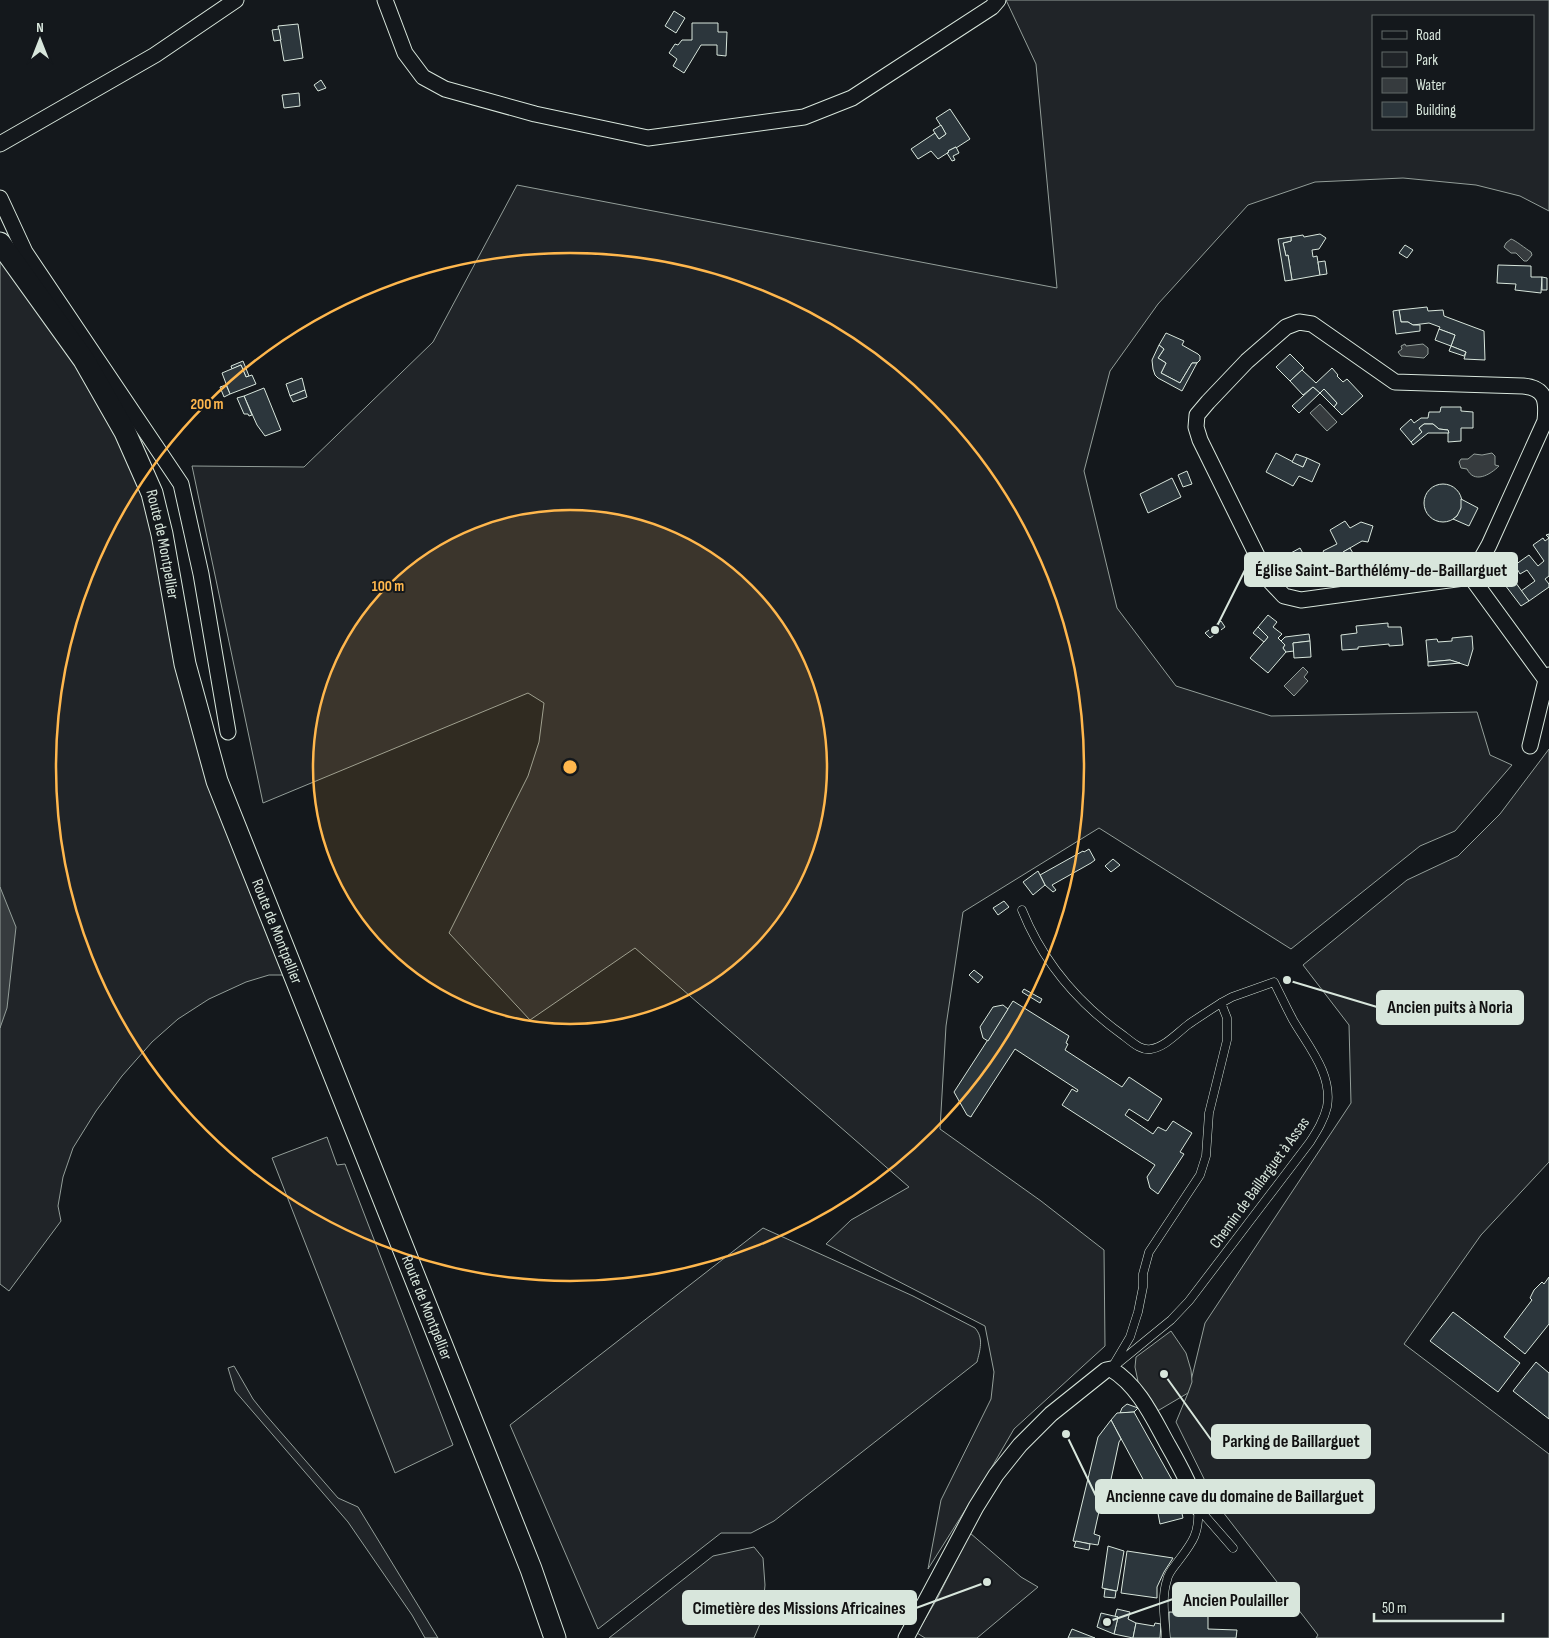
<svg xmlns="http://www.w3.org/2000/svg" width="1549" height="1638" viewBox="0 0 1549 1638" font-family="'Sofia Sans Condensed',sans-serif">
<rect width="100%" height="100%" fill="#14181c"/>
<g fill="#202428" stroke="#939e99" fill-rule="evenodd">
<path d="M1006,0H1549V211L1520,196L1476,185L1403,178L1315,182L1248,205L1158,304L1110,371L1084,471L1117,608L1176,686L1271,716L1477,712L1490,755L1512,765L1455,831L1420,846L1291,949L1099,828L963,912L946,1026L940,1129L1041,1201L1104,1250L1105,1346L1014,1429L986,1477L928,1569L941,1500L991,1399L994,1372L985,1326L826,1244L851,1220L909,1187L635,948L530,1020L449,933L528,776L539,742L544,703L528,693L263,803L192,466L304,467L433,342L517,185L1057,288L1036,64ZM1373,16H1533V129H1373Z"/>
<path d="M0,243L84,360L152,493L185,664L295,975H269L246,982L209,999L178,1019L152,1042L122,1076L96,1111L73,1148L63,1177L58,1206L61,1221L9,1291L0,1284Z"/>
<path d="M1549,749V1162L1481,1235L1404,1344L1549,1454V1638H1316L1318,1635L1216,1503L1176,1422L1188,1393L1205,1323L1351,1103L1349,1025L1303,965L1407,880L1458,856L1500,814Z"/>
<path d="M327,1137L337,1165L345,1164L453,1445L395,1473L272,1158Z"/>
<path d="M763,1228L913,1296L975,1328C984,1338 980,1350 977,1362L774,1521L751,1533H721L598,1629L510,1425Z"/>
<path d="M234,1366L253,1399L265,1414L338,1498L358,1507L438,1638H425L412,1615L348,1522L235,1391L228,1368Z"/>
<path d="M970,1533L1021,1577L1038,1587L977,1638H925L917,1633L937,1599Z"/>
<path d="M754,1547L763,1558L765,1585L762,1619L754,1638H609L713,1556Z"/>
</g>
<path fill="#24282b" stroke="#939e99" d="M1171,1331L1186,1353L1191,1370L1192,1382L1188,1393L1154,1413L1140,1391L1135,1367L1136,1357Z"/>
<g fill="#363b3e" stroke="#939e99">
<path d="M1511,239C1515,240 1526,249 1531,252L1532,255L1527,261H1524L1516,253H1511L1504,247L1506,243Z"/>
<path d="M1405,344L1406,346L1423,344L1428,348V354L1424,358L1401,356L1398,352L1402,349L1401,346Z"/>
<path d="M1320,404L1337,422L1327,431L1310,413Z"/>
<path d="M1492,453L1495,456V465L1499,466C1490,475 1474,484 1467,469L1461,468L1459,462L1461,459H1468L1474,454L1482,455Z"/>
<path d="M1303,667L1308,672L1304,677L1308,681L1294,696L1284,686Z"/>
<path d="M0,887L16,927L7,1008L0,1028Z"/>
</g>
<g fill="#2c363c" stroke="#d8e6dc">
<path d="M674,11L685,18L676,33L665,26Z"/>
<path d="M692,23H718V32H727L726,56L717,55V45H701L684,73L673,66L677,59L669,53L675,44L678,45L682,40H692Z"/>
<path d="M298,24L303,58L284,61L278,26Z"/>
<path d="M279,29L281,40L274,41L272,30Z"/>
<path d="M321,80L326,88L318,91L314,85Z"/>
<path d="M299,93L300,106L284,108L282,95Z"/>
<path d="M950,109L970,139L956,148V147L948,151L949,152L938,159L931,151L918,159L911,149L935,133L939,139L946,134L936,118Z"/>
<path d="M941,125L946,134L939,139L933,130Z"/>
<path d="M956,147L959,153L953,156L955,160L952,161L947,153L949,152L948,151Z"/>
<path d="M1320,234L1326,238L1319,249L1312,250L1313,257L1317,256L1320,275L1292,280L1288,255L1286,256L1283,243L1291,241V237L1303,235L1304,237Z"/>
<path d="M1291,237V241L1283,243L1286,256L1288,255L1292,280L1285,281L1278,239Z"/>
<path d="M1405,245L1413,250L1407,258L1399,253Z"/>
<path d="M1325,261L1327,274L1320,275L1318,262Z"/>
<path d="M1498,265L1531,266V277H1542L1541,293L1515,290L1516,284L1497,283Z"/>
<path d="M1542,277L1547,278V290H1542Z"/>
<path d="M1427,307L1428,311L1443,310L1444,316L1484,331L1485,360L1464,359L1466,352L1451,346L1455,335L1439,329L1440,327L1429,323L1413,325L1408,322H1401L1399,310Z"/>
<path d="M1399,310L1401,322H1408L1413,325H1420V331L1396,334L1393,311Z"/>
<path d="M1439,329L1455,335L1451,346L1435,340Z"/>
<path d="M1166,333L1184,341L1182,345L1198,354L1200,356V360L1197,363H1192L1180,383L1161,373L1166,363L1158,358L1164,349L1159,345Z"/>
<path d="M1159,345L1164,349L1158,358L1166,363L1161,373L1180,383L1192,363H1197L1182,391L1158,378L1155,375L1153,369L1152,360Z"/>
<path d="M1451,346L1466,352L1464,356L1449,351Z"/>
<path d="M1290,354L1304,368L1290,381L1276,367Z"/>
<path d="M243,361L249,376L246,377L241,365L232,369L231,366Z"/>
<path d="M241,365L246,377L252,375L256,384L230,394L222,373Z"/>
<path d="M1332,368L1338,375L1337,376L1343,382L1347,379L1363,396L1342,415L1334,407L1337,403L1324,389L1320,393L1313,387L1303,395L1290,381L1302,370L1316,383Z"/>
<path d="M302,378L305,390L290,396L286,384Z"/>
<path d="M226,385L230,394L224,397L220,387Z"/>
<path d="M1313,387L1320,393L1299,413L1292,406Z"/>
<path d="M264,388L281,430L265,436L257,425L244,396Z"/>
<path d="M1324,389L1337,403L1334,407L1320,393Z"/>
<path d="M305,390L307,397L293,402L290,396Z"/>
<path d="M244,396L252,415L249,416L248,414H244L237,398Z"/>
<path d="M1441,407H1461V411L1473,412V428H1461V441L1448,442V430L1439,429L1433,424H1424L1419,428L1422,432L1411,442L1400,429L1411,419L1414,423L1421,418H1428L1429,412H1440Z"/>
<path d="M1424,424H1433L1439,429L1448,430L1449,433H1428L1413,445L1411,442L1422,432L1419,428Z"/>
<path d="M1276,453L1303,467L1307,458L1320,464L1312,482L1299,476L1293,486L1266,472Z"/>
<path d="M1296,454L1307,458L1303,467L1292,462Z"/>
<path d="M1187,471L1192,484L1183,487L1178,475Z"/>
<path d="M1172,478L1181,497L1148,513L1140,494Z"/>
<circle cx="1443" cy="503" r="19"/>
<path d="M1461,499L1478,508L1469,526L1453,519L1457,516L1461,508Z"/>
<path d="M1345,521L1350,528L1361,522L1373,526L1368,542L1362,541L1343,552L1345,556L1331,565L1323,551L1337,544L1330,530Z"/>
<path d="M1549,534V576L1545,579L1549,584V587L1529,601L1521,591L1535,581L1527,570L1520,574L1515,565L1529,555L1538,566L1544,561L1533,545L1543,538L1545,541L1549,538L1546,535Z"/>
<path d="M1300,548L1306,559L1295,565L1289,554Z"/>
<path d="M1350,548L1354,555L1347,559L1343,552Z"/>
<path d="M1513,579L1529,601L1521,606L1505,585Z"/>
<path d="M1268,615L1277,622L1273,627L1282,634L1278,638L1285,645L1283,648L1286,652L1268,673L1250,658L1268,637L1258,627Z"/>
<path d="M1221,621L1225,627L1210,638L1205,633Z"/>
<path d="M1388,623V627H1401L1403,645L1389,646V644L1358,647V649L1342,650L1341,635L1357,633L1356,626Z"/>
<path d="M1258,627L1268,637L1264,642L1253,633Z"/>
<path d="M1309,634L1310,641L1293,643L1294,651L1286,652L1283,648L1285,645L1281,641L1285,637Z"/>
<path d="M1472,636L1473,649L1468,666L1450,660L1428,662L1426,640L1437,639L1438,642L1452,641V638Z"/>
<path d="M1310,641L1311,657L1294,658L1293,643Z"/>
<path d="M1450,660L1460,663L1428,666V662Z"/>
<path d="M1089,849L1095,860L1091,863L1052,885L1056,890L1053,892L1045,885L1040,875L1083,851L1084,852Z"/>
<path d="M1113,859L1120,865L1111,872L1105,866Z"/>
<path d="M1038,871L1045,885L1033,895L1023,882Z"/>
<path d="M1004,901L1009,907L998,915L993,908Z"/>
<path d="M974,970L983,977L978,983L969,975Z"/>
<path d="M1024,989L1042,999L1040,1003L1022,992Z"/>
<path d="M1013,1001L1069,1036L1066,1043L1068,1044L1065,1050L1122,1087L1129,1077L1162,1099L1148,1121L1129,1109L1125,1115L1153,1134L1158,1127L1166,1131L1173,1121L1192,1133L1180,1152L1184,1154L1158,1194L1150,1188L1147,1177L1155,1165L1062,1105L1072,1089L1077,1092L1078,1090L1015,1049L972,1115L971,1117L967,1115L954,1092Z"/>
<path d="M1003,1005L1008,1009L988,1041L983,1038L980,1027L993,1007Z"/>
<path d="M1549,1277V1324L1525,1354L1504,1337L1532,1300L1530,1298L1534,1290L1542,1282L1544,1284Z"/>
<path d="M1453,1312L1520,1363L1498,1392L1430,1341Z"/>
<path d="M1536,1362L1549,1373V1419L1513,1391Z"/>
<path d="M1127,1404L1138,1408L1134,1412L1120,1413L1122,1408Z"/>
<path d="M1134,1412L1176,1487L1183,1518L1160,1524L1157,1508L1154,1509L1144,1481L1111,1420L1117,1413Z"/>
<path d="M1111,1420L1121,1439L1119,1442L1107,1498H1108L1106,1508L1100,1507L1094,1534L1100,1536L1098,1545L1073,1541L1098,1437Z"/>
<path d="M1076,1541L1090,1544L1089,1550L1074,1547Z"/>
<path d="M1108,1546L1124,1551L1117,1591L1102,1588Z"/>
<path d="M1127,1551L1173,1558L1164,1572L1157,1587V1598L1121,1593Z"/>
<path d="M1105,1589L1116,1591L1115,1598L1104,1597Z"/>
<path d="M1117,1609L1130,1612L1128,1619L1136,1623L1133,1638L1114,1634L1118,1617L1115,1616Z"/>
<path d="M1169,1612L1208,1613V1629L1237,1630L1236,1638H1169Z"/>
<path d="M1101,1613L1118,1617L1114,1634L1097,1627Z"/>
<path d="M1136,1623L1154,1626L1155,1623L1161,1624L1160,1638H1133Z"/>
<path d="M1072,1629L1095,1638H1068Z"/>
</g>
<g fill="none" stroke-linecap="round" stroke-linejoin="round">
<g stroke="#d8e6dc" stroke-width="9">
<g id="service">
<path d="M1022,910C1043,962 1079,1004 1124,1036C1132,1042 1141,1051 1151,1049C1165,1047 1177,1033 1189,1024C1199,1017 1210,1010 1221,1003"/>
<path d="M1274,982C1280,994 1286,1007 1293,1020C1308,1046 1333,1074 1327,1107C1324,1120 1317,1131 1310,1142L1189,1301L1171,1320L1111,1369L1130,1337L1138,1312L1143,1287V1274L1149,1252L1200,1175L1206,1156L1209,1113L1227,1040V1018L1221,1003L1232,997Z"/>
<path d="M1198,1508L1233,1548"/>
<path d="M1166,1638C1165,1620 1161,1598 1167,1580C1168,1574 1172,1569 1176,1564C1191,1544 1200,1535 1198,1508"/>
</g>
</g>
<g stroke="#d8e6dc" stroke-width="17">
<g id="minor">
<path d="M385,0L405,53L423,77L445,89L535,114L648,138L804,117L852,98L992,7L998,0"/>
<path d="M0,144L155,55L236,0"/>
<path d="M0,198L25,252L181,484L201,574L228,732"/>
<path d="M1299,322L1312,324L1395,382L1523,386C1546,388 1547,401 1545,421L1489,545L1471,577L1301,600L1284,596L1269,580L1200,440L1196,427L1197,415L1208,402L1247,361L1286,327Z"/>
<path d="M1471,577L1546,680"/>
<path d="M1530,746L1546,680L1549,675"/>
<path d="M906,1638L976,1507L996,1475L1020,1445L1051,1414L1106,1370L1111,1369C1139,1386 1153,1418 1168,1445C1180,1466 1191,1486 1198,1508"/>
</g>
</g>
<g stroke="#d8e6dc" stroke-width="23">
<g id="secondary">
<path id="s1" d="M0,243L84,360L125,432L152,493L162,534L185,664L217,781L531,1569L555,1638"/>
</g>
</g>
<use href="#service" stroke="#14181c" stroke-width="8"/>
<use href="#minor" stroke="#14181c" stroke-width="15"/>
<use href="#secondary" stroke="#14181c" stroke-width="21"/>
</g>
<circle cx="570" cy="767" r="257" fill="#ffb74d" fill-opacity=".12"/>
<g fill="none" stroke="#ffb74d" stroke-width="2.5">
<circle cx="570" cy="767" r="257"/>
<circle cx="570" cy="767" r="514"/>
</g>
<g text-anchor="middle" dominant-baseline="central" stroke-width="4" stroke-linejoin="round" paint-order="stroke">
<g font-size="16" fill="#d8e6dc" stroke="#14181c">
<text stroke="none"><textPath href="#s1" startOffset="346">Route de Montpellier</textPath></text>
<text stroke="none"><textPath href="#s1" startOffset="751">Route de Montpellier</textPath></text>
<text transform="translate(1260 1183) rotate(-54)">Chemin de Baillarguet à Assas</text>
<text stroke="none"><textPath href="#s1" startOffset="1156">Route de Montpellier</textPath></text>
</g>
</g>
<circle cx="570" cy="767" r="8" fill="#ffb74d" stroke="#14181c" stroke-width="2.5"/>
<g font-size="15" text-anchor="middle" font-weight="bold" fill="#ffb74d" stroke="#14181c" stroke-width="4" stroke-linejoin="round" paint-order="stroke">
<text x="207" y="409">200 m</text>
<text x="388" y="591">100 m</text>
</g>
<path fill="none" stroke="#d8e6dc" stroke-width="2" d="M1215 630L1245 570M1287 980L1377 1007M1164 1374L1212 1441M1066 1434L1096 1496M1107 1622L1173 1599M987 1582L916 1608"/>
<g fill="#d8e6dc" stroke="#14181c" stroke-width="2">
<circle cx="1215" cy="630" r="5"/>
<circle cx="1287" cy="980" r="5"/>
<circle cx="1164" cy="1374" r="5"/>
<circle cx="1066" cy="1434" r="5"/>
<circle cx="1107" cy="1622" r="5"/>
<circle cx="987" cy="1582" r="5"/>
</g>
<g fill="#d8e6dc" stroke="#d8e6dc" stroke-width="2">
<rect x="1245" y="553" width="272" height="33" rx="5"/>
<rect x="1377" y="991" width="146" height="33" rx="5"/>
<rect x="1212" y="1425" width="158" height="33" rx="5"/>
<rect x="1096" y="1480" width="278" height="33" rx="5"/>
<rect x="1173" y="1583" width="126" height="33" rx="5"/>
<rect x="683" y="1591" width="233" height="33" rx="5"/>
</g>
<g font-size="18" text-anchor="middle" font-weight="bold" fill="#111">
<text x="1381" y="576">Église Saint-Barthélémy-de-Baillarguet</text>
<text x="1450" y="1013">Ancien puits à Noria</text>
<text x="1291" y="1447">Parking de Baillarguet</text>
<text x="1235" y="1502">Ancienne cave du domaine de Baillarguet</text>
<text x="1236" y="1606">Ancien Poulailler</text>
<text x="799" y="1614">Cimetière des Missions Africaines</text>
</g>
<rect x="1372" y="15" width="162" height="115" fill="#14181c" stroke="#626a69"/>
<rect x="1382" y="31" width="25" height="8" fill="#14181c" stroke="#626a69"/>
<text x="1416" y="40" font-size="15" fill="#d8e6dc">Road</text>
<rect x="1382" y="52" width="25" height="15" fill="#202428" stroke="#626a69"/>
<text x="1416" y="65" font-size="15" fill="#d8e6dc">Park</text>
<rect x="1382" y="78" width="25" height="15" fill="#363b3e" stroke="#626a69"/>
<text x="1416" y="90" font-size="15" fill="#d8e6dc">Water</text>
<rect x="1382" y="102" width="25" height="15" fill="#2c363c" stroke="#626a69"/>
<text x="1416" y="115" font-size="15" fill="#d8e6dc">Building</text>
<g transform="translate(40 40)" stroke="#14181c" stroke-width="4" paint-order="stroke">
<path d="M0-4L9 19L0 12L-9 19Z" fill="#d8e6dc"/>
<text y="-8" font-size="14" font-weight="bold" text-anchor="middle" fill="#d8e6dc">N</text>
</g>
<path d="M1374 1613v8h129v-8" fill="none" stroke="#d8e6dc" stroke-width="2.5"/>
<text x="1382" y="1613" font-size="15" fill="#d8e6dc" stroke="#14181c" stroke-width="4" paint-order="stroke">50 m</text>
</svg>
